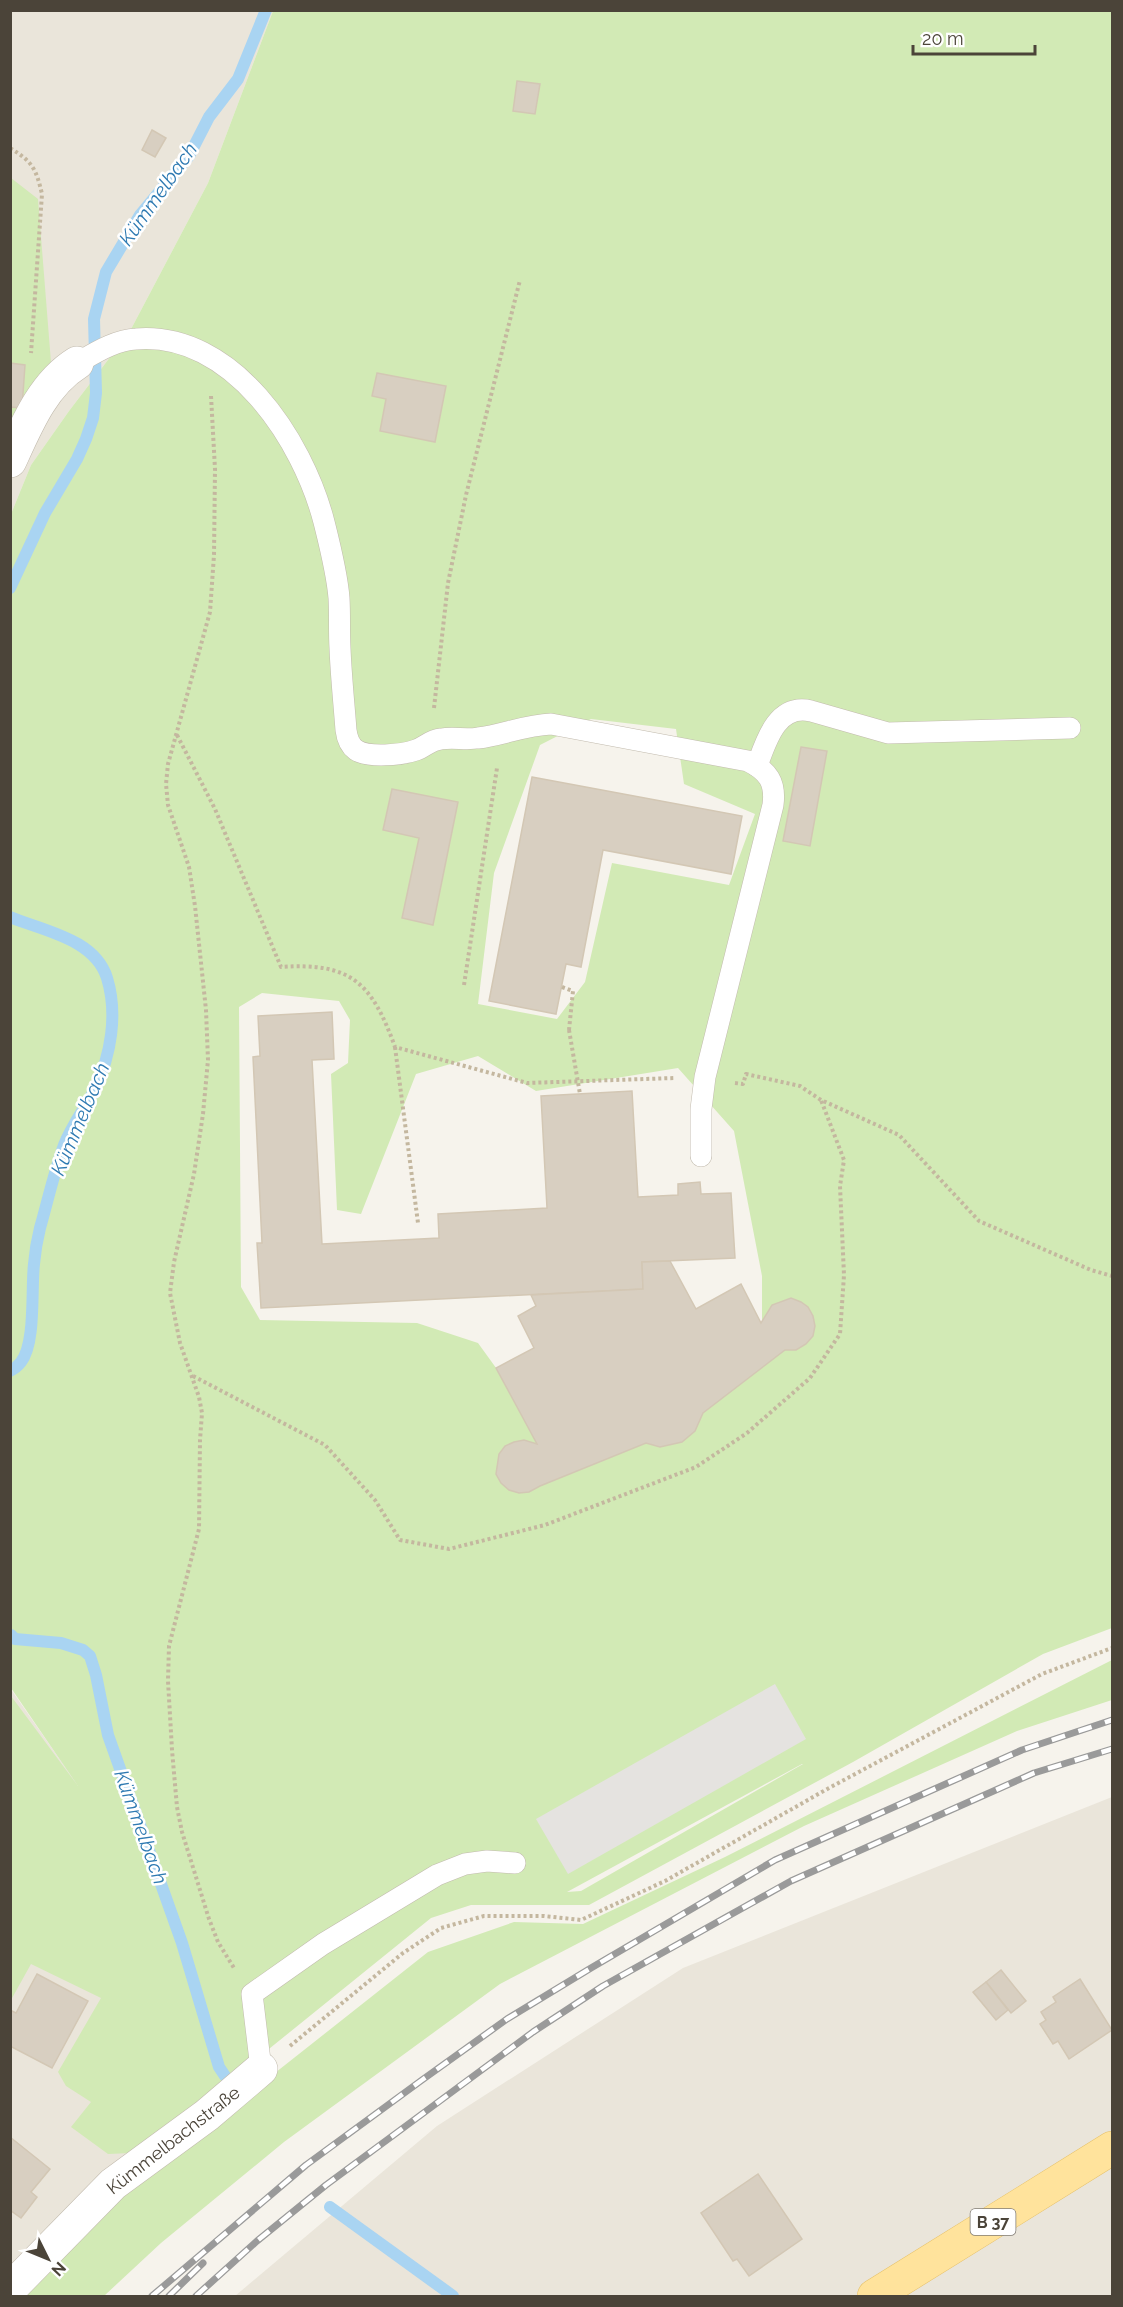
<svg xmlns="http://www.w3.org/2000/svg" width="1123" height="2307" viewBox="0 0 1123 2307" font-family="Raleway,sans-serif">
<rect width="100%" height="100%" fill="#f6f3ec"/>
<g fill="#eae5da">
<path d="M11,11H273L208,183L130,331L69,411L31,465L11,514Z"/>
<path d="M10,1688L95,1810L238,2074L10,2296Z"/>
<path d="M1112,1797V2296H235L437,2126L683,1968Z"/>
</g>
<g fill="#d2eab5" fill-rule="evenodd">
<path d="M273,11H1112V1628L1043,1654L853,1762L589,1905H471L431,1918L238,2074L219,2083L184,2125L131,2153L108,2154L71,2127L91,2102L66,2086L58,2072L101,1998L31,1964L11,2000V1696L78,1786L11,1688V514L31,465L69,411L130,331L208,183ZM591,719L676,729L684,784L755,814L729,885L612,863L585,982L557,1019L478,1004L494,873L540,745ZM262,993L339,1001L350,1020L348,1063L331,1074L337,1210L361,1214L416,1074L478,1056L536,1091L678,1068L734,1131L762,1276V1336L554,1448L478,1343L417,1323L260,1320L241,1287L239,1007ZM803,1764L581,1891L567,1892L802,1764Z"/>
<path d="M11,178L38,199L52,375L11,434Z"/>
<path d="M1112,1660V1700L1017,1731L804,1826L500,1984L284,2142L161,2243L104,2296H20L108,2205L428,1952L514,1922L583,1924L725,1857Z"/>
</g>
<path fill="#e5e3e0" d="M775,1684L806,1739L568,1874L536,1819Z"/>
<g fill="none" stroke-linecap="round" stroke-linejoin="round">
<g stroke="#a9d4f2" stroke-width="12">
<path d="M10,588L45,513L77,459L86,439L93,418L96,393L94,319L106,272L140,215L189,156L209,117L238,79L266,10"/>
<path d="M10,917C44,931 95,939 107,978C118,1014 111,1055 95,1089C85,1108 72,1125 64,1145C54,1172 48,1200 40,1228C37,1240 35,1252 34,1264C31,1289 36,1343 21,1362C18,1366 14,1369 10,1371"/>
<path d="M11,1635L15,1639L61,1643L83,1650L90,1656L96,1675L108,1735L182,1943L219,2067L225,2076"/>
<path d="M330,2207L453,2296"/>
</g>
</g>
<g fill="#d8cfc1" stroke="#d3c7b4" stroke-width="1.5">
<path d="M517,81L540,84L535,114L513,111Z"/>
<path d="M152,130L166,138L155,157L142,150Z"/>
<path d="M10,363L25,365L22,408L10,407Z"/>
<path d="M377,373L446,386L435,442L380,431L386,399L372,396Z"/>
<path d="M801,747L827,751L810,846L783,841Z"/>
<path d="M532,777L742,816L731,874L603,850L581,967L566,964L556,1014L489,1001Z"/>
<path d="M392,789L458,802L433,925L402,918L419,838L383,830Z"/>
<path d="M332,1012L334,1059L312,1060L322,1244L439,1238L438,1214L547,1208L541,1096L632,1091L638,1197L678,1195V1184L700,1182L701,1194L731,1193L735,1258L642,1262L643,1289L261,1308L257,1243H262L253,1057L260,1056L258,1016Z"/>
<path d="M670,1261L696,1309L741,1284L761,1323L772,1305L791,1298L801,1302L808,1307L813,1316L815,1326L813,1336L806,1344L796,1350H785L703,1413L695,1431L682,1442L660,1447L646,1443L540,1486L529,1492L519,1493L509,1490L501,1483L496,1474L499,1454L505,1446L514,1442L524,1440L537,1444L496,1368L534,1348L518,1316L536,1306L531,1295L643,1289L642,1262Z"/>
<path d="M1001,1970L1026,2001L1011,2013L986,1982Z"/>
<path d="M37,1974L88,2001L52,2068L10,2046V2010L16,2013Z"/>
<path d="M1080,1979L1112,2030L1069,2059L1058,2041L1053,2044L1040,2024L1046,2020L1041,2012L1056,2002L1053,1997Z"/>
<path d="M986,1982L1008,2010L996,2020L973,1992Z"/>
<path d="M10,2137L50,2169L31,2192L37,2197L21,2218L10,2210Z"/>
<path d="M758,2174L802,2239L749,2276L737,2259L733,2261L701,2213Z"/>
</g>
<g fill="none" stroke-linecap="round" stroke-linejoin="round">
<g stroke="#c2bbae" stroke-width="22">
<g id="service">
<path d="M77,363C95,353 115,340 136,339C232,331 303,440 324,522C330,546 337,573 339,598C340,615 339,631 340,648C341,675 344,703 346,730C347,738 349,745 356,750C368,758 402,755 416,750C425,747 430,740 441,739C453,737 466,740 478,738C503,735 525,725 551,724L748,761C768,771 776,782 773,805L705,1077L701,1109V1156"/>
<path d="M757,766C766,741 777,703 811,711L888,733L1070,728"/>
<path d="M261,2069L252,1994L323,1944L437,1875L465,1864L487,1861L515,1863"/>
</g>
</g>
<g stroke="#c2bbae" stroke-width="34">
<g id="minor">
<path d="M10,461C26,426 43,384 77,363"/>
<path d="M10,2289L113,2184L207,2115L261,2069"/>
</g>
</g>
<g stroke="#e6c16a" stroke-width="34">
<path id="primary" d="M874,2296L1112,2148"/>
</g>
<g stroke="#c4b79f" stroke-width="4" stroke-dasharray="3 3" stroke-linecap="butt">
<path d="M10,148C33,162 36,169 42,194L31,353"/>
<path d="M211,396L215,469L214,555L210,612L168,764L166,784L168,805L189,867L195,906L206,1010L208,1060L203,1114L194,1174L174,1262L170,1293L180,1343L199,1397L202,1413L200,1440L199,1529L169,1646L168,1681L172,1750L177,1807L182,1832L209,1919L218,1942L234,1968"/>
<path d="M434,708L448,583L466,495L520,280"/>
<path d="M177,735L215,809L281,967C351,962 372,983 395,1047L527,1083L674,1078"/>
<path d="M464,985L497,768"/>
<path d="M562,987L573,991L569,1030"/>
<path d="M395,1047L418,1223"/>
<path d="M735,1083L743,1084L746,1074L800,1086L821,1100L899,1135L979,1221L1091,1270L1112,1276"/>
<path d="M193,1376L325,1445L375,1500L400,1540L449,1549L545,1525L696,1467L747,1433L810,1378L840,1334L844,1275L840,1186L844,1160L821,1100"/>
<path d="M290,2046L403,1953L441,1928L484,1916H544L581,1920L665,1881L829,1788L1042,1674L1112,1648"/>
</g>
<use href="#service" stroke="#fff" stroke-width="21"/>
<use href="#minor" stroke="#fff" stroke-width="33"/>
<use href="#primary" stroke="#ffe39c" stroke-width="33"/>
<g stroke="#9a9a9a" stroke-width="7">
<g id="rail">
<path d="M152,2296L306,2165L422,2080L507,2019L591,1968L775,1860L1022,1750L1112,1720"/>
<path d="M169,2296L203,2263"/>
<path d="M196,2296L257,2241L326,2185L533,2032L603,1986L791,1881L1034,1773L1112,1749"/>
</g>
</g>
<use href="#rail" stroke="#fff" stroke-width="4.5" stroke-dasharray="14" stroke-linecap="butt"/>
<path stroke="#c4b79f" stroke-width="4" stroke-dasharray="3 3" stroke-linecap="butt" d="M569,1030L580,1094"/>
</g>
<g text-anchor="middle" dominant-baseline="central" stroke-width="5" stroke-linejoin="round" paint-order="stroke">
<rect fill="#fff" stroke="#817c74" stroke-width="1.5" x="970.5" y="2209" width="45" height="26" rx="4.5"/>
<g font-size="16" font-weight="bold" fill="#4b4439">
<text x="993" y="2222">B 37</text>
</g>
<g font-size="18" fill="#4b4439" stroke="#fff">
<text transform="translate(173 2140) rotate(-38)">Kümmelbachstraße</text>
</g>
<g font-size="20" font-style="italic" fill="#2e7ab2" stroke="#fff">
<text transform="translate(158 194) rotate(-55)">Kümmelbach</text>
<text transform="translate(80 1119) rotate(-67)">Kümmelbach</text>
<text transform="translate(141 1827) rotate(70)">Kümmelbach</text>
</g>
</g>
<rect width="1123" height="2307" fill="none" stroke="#4b4439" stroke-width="24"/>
<g transform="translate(48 2259) rotate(133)" stroke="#ffffff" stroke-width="4.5" paint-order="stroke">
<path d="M0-4.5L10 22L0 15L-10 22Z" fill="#4b4439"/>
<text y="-9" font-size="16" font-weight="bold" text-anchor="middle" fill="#4b4439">N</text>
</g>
<path d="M913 45v9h122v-9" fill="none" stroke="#4b4439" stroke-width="3"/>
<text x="922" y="45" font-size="18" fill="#4b4439" stroke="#ffffff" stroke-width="4.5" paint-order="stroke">20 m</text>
</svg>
